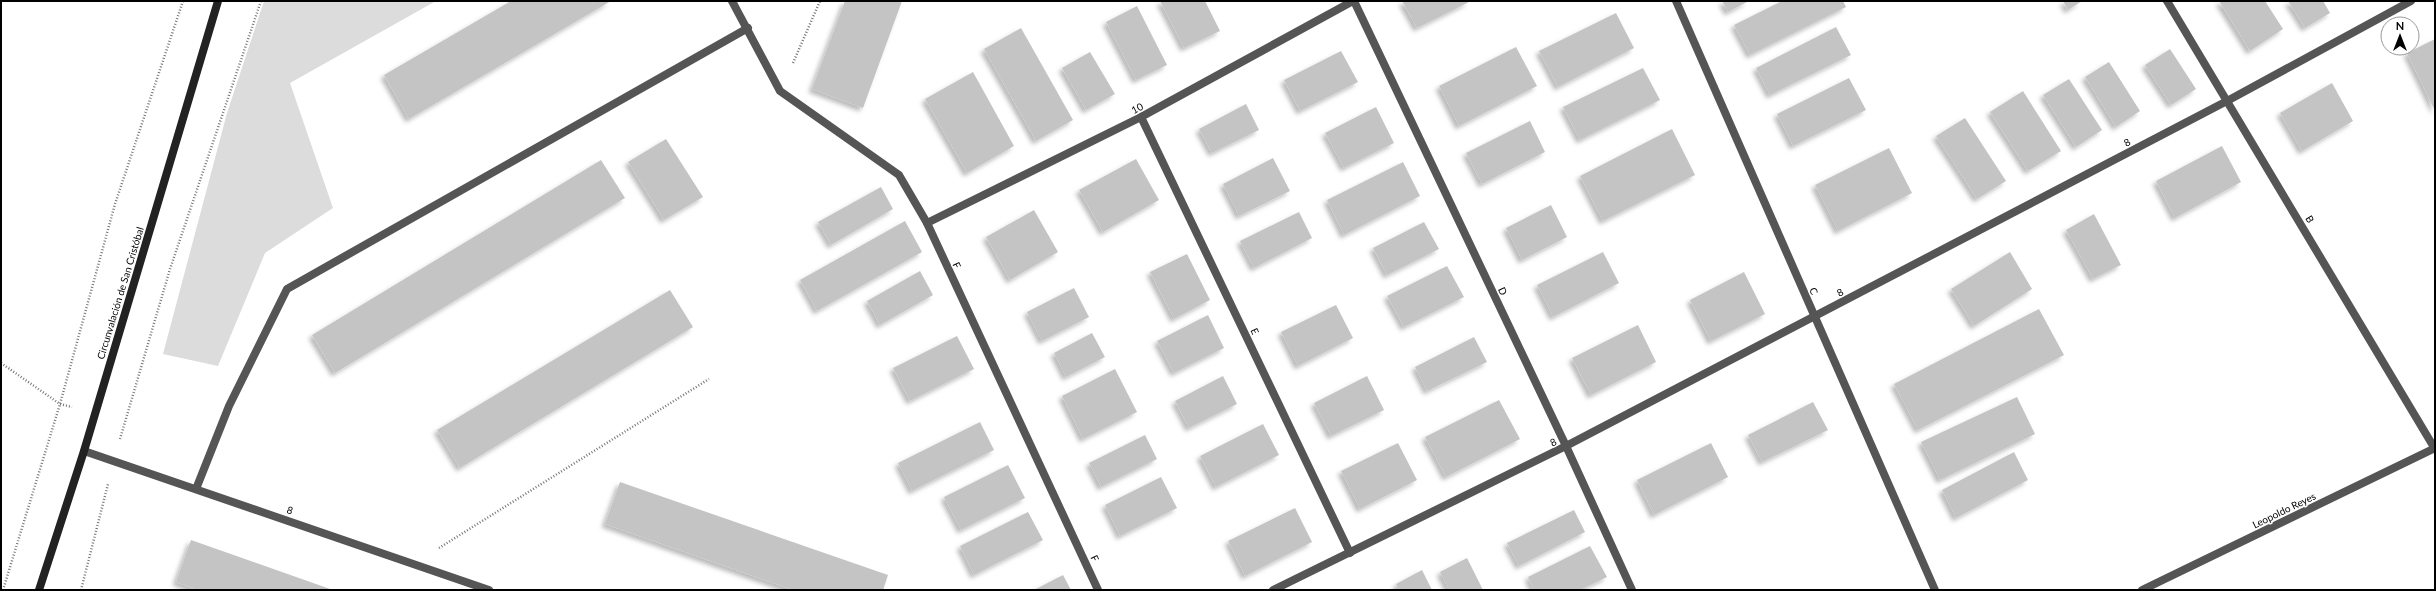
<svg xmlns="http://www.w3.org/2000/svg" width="2436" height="591" viewBox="0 0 2436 591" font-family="Lato,sans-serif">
<defs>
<filter id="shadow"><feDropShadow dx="-3.5" dy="3.5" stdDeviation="2" flood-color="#0004"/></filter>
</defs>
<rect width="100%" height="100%" fill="#fff"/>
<path fill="#dcdcdc" d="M264,1H436L290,83L333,208L265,253L218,366L163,354L227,113Z"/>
<g fill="#c4c4c4" filter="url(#shadow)">
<path d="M511,1H611L409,119L384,75Z"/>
<path d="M845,1H902L863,108L812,89Z"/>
<path d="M1160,1H1205L1220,31L1184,48Z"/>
<path d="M1402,1H1471L1417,28Z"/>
<path d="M1722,1H1749L1728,12Z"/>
<path d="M1782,1H1843L1846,7L1750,55L1734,25Z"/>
<path d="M2063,1H2082L2068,10Z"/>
<path d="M2219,1H2265L2283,29L2250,51Z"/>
<path d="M2288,1H2323L2330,13L2305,28Z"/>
<path d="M1137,6L1167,65L1136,80L1106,22Z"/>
<path d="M1616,13L1634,48L1558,87L1539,51Z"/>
<path d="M1836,27L1851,55L1770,95L1756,68Z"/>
<path d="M1021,28L1073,120L1036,141L984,49Z"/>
<path d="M2435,39V111L2407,53Z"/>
<path d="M1516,47L1537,86L1459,126L1439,86Z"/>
<path d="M2170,49L2196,89L2171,105L2145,65Z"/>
<path d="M1341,51L1358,82L1300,111L1284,80Z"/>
<path d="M1090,52L1115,94L1086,110L1062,68Z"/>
<path d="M2109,62L2140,111L2116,127L2085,77Z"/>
<path d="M1643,68L1660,100L1580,140L1563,107Z"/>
<path d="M973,72L1014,146L967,173L925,99Z"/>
<path d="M1849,78L1866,110L1793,146L1777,114Z"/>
<path d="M2069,79L2102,130L2076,147L2043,95Z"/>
<path d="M2332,83L2353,121L2302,151L2280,113Z"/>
<path d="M2023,91L2061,151L2028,171L1990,112Z"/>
<path d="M1246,104L1259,130L1212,153L1199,129Z"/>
<path d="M1376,107L1394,143L1344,168L1325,133Z"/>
<path d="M1965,118L2006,181L1977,199L1936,136Z"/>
<path d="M1530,121L1545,152L1482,184L1466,153Z"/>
<path d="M1672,129L1695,175L1603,221L1580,176Z"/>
<path d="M666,139L703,197L664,220L628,162Z"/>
<path d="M2222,146L2241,182L2175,218L2156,181Z"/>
<path d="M1889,148L1912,193L1838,231L1815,185Z"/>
<path d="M1273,158L1290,191L1239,216L1223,184Z"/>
<path d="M1136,159L1159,200L1103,232L1079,190Z"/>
<path d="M601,160L625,198L335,373L312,335Z"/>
<path d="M1403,162L1420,196L1344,235L1327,200Z"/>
<path d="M881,187L893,209L831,245L818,222Z"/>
<path d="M1551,205L1567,237L1522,260L1506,228Z"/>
<path d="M1034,210L1058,252L1010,280L986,237Z"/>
<path d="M1299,212L1312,238L1254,268L1240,241Z"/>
<path d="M2094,214L2121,265L2093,279L2066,230Z"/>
<path d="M905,221L922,252L817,311L800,280Z"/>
<path d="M1424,222L1439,249L1387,275L1373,248Z"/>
<path d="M1603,252L1619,283L1553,317L1537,285Z"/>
<path d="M2010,252L2032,289L1974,326L1951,289Z"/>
<path d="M1187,254L1210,300L1174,319L1150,272Z"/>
<path d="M1447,266L1464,297L1404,327L1387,296Z"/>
<path d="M920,271L933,295L880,325L867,301Z"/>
<path d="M1744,272L1765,314L1711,341L1690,300Z"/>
<path d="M1074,288L1089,317L1042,341L1027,312Z"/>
<path d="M670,290L693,327L460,468L437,430Z"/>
<path d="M1336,305L1353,338L1298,366L1281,332Z"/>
<path d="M2039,309L2064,355L1918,430L1894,384Z"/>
<path d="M1208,315L1224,348L1174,373L1157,341Z"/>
<path d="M1638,325L1656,362L1591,395L1572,358Z"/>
<path d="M1092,333L1105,357L1066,377L1054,353Z"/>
<path d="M957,336L974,369L910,401L893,368Z"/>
<path d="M1474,337L1487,362L1427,391L1415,367Z"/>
<path d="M1115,369L1137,412L1083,439L1062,396Z"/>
<path d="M1223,376L1237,404L1189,428L1175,401Z"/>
<path d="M1367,376L1384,410L1331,436L1314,403Z"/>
<path d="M2017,397L2035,434L1940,480L1921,442Z"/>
<path d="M1499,400L1520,439L1446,477L1425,437Z"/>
<path d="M1813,402L1828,430L1762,462L1748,435Z"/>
<path d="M980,422L994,450L912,491L898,463Z"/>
<path d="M1263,424L1279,455L1216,487L1200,456Z"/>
<path d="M1145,435L1157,459L1101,487L1089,463Z"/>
<path d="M1398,443L1417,480L1360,509L1341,471Z"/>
<path d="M1711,443L1728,477L1654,515L1637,480Z"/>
<path d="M2014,452L2028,480L1956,518L1942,490Z"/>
<path d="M1008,465L1025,498L961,530L944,497Z"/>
<path d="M1161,477L1177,508L1120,536L1105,505Z"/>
<path d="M620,482L888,575L883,590H793L605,524Z"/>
<path d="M1295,508L1312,542L1245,576L1228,541Z"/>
<path d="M1574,510L1585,532L1519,566L1507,543Z"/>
<path d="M1028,512L1043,540L974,575L960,546Z"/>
<path d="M191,540L333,590H197L176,582Z"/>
<path d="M1590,546L1607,577L1580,590H1534L1528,577Z"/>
<path d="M1467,558L1483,590H1449L1440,572Z"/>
<path d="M1422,570L1432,590H1399L1396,584Z"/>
<path d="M1063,575L1071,590H1034Z"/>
</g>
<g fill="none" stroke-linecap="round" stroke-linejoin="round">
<g stroke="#777" stroke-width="2.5" stroke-dasharray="1 2" stroke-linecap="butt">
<path d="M793,63L820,1"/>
<path d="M1,363L60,404L72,407"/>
<path d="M120,439L170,269L261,1"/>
<path d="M439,548L709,379"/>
<path d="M3,590L60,404L115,204L183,1"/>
<path d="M81,590L108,484"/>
</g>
<g stroke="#555" stroke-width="8">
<path d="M732,1L780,91L899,175L927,223L1098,590"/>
<path d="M1354,1L1566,446L1632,590"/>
<path d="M2167,1L2435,449"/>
<path d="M1141,117L1350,553"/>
<path d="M927,223L1141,117L1353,1"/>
<path d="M84,451L489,590"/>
<path d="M196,489L229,406L287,289L748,28"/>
<path d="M1273,590L1566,446L2227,101L2411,1"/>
<path d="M2142,590L2435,448"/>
</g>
<path stroke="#555" stroke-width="8" d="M1676,1L1935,590"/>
<path stroke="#222" stroke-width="8" d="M39,590L84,451L218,1"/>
</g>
<g text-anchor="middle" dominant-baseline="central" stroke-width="3" stroke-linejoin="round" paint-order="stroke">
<g font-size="10" fill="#000" stroke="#fff">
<text transform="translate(1137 108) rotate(-28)">10</text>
<text transform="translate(2127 142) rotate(-28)">8</text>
<text transform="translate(2310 219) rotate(59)">B</text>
<text transform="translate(957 265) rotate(65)">F</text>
<text transform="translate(1503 291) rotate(65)">D</text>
<text transform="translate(1814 291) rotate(66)">C</text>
<text transform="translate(1840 292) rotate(-28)">8</text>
<text transform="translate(120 293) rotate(-73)">Circunvalación de San Cristóbal</text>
<text transform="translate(1255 331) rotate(64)">E</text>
<text transform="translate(1553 442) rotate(-26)">8</text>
<text transform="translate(290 510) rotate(19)">8</text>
<text transform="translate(2284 510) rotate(-26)">Leopoldo Reyes</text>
<text transform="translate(1095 558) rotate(65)">F</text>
</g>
</g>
<rect width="2436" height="591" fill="none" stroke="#000000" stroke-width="4"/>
<g transform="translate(2400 36)"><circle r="19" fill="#ffffff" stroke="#999999"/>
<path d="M0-3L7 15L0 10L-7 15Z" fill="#000000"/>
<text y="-6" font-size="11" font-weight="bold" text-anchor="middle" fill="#000000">N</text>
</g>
</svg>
